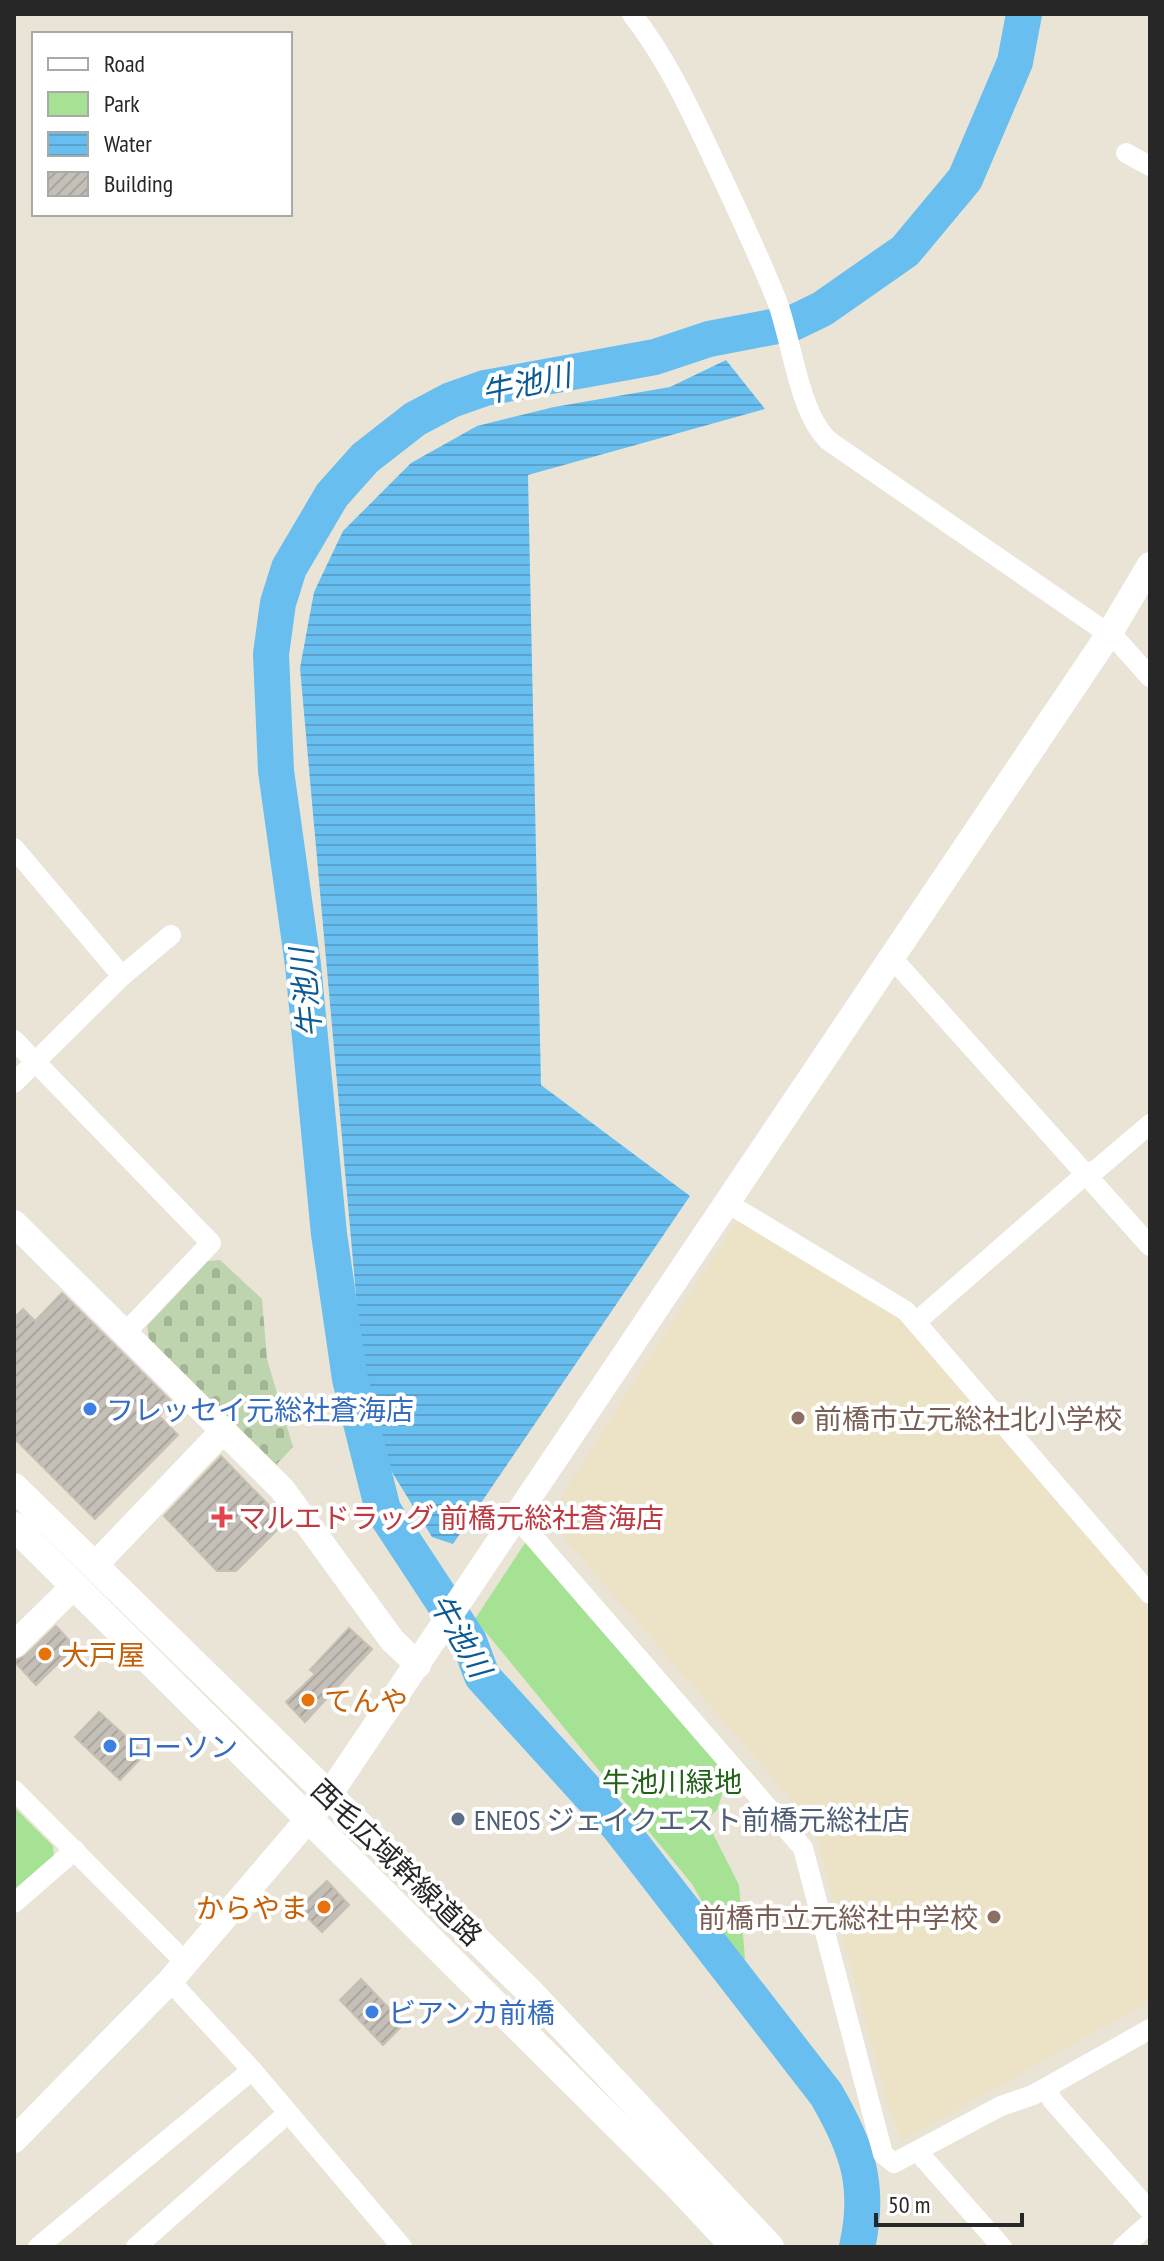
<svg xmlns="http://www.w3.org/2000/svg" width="1164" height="2261" viewBox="0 0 1164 2261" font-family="'PT Sans Narrow','Noto Sans JP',sans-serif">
<defs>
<pattern id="cemetery-stones" width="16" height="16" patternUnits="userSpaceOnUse" patternTransform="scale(2)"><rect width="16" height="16" fill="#bdd4ae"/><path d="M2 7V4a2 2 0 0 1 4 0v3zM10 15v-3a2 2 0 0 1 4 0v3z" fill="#a2b696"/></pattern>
<pattern id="water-rules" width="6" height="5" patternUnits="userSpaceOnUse" patternTransform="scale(2)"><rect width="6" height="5" fill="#68beee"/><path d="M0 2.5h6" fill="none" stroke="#5aa3cc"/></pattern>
<pattern id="building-hatch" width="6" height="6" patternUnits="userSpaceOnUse" patternTransform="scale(2)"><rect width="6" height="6" fill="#c5c0b7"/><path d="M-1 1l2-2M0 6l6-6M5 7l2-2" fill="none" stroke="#a9a59d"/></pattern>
</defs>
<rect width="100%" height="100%" fill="#eae4d7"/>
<path fill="#ece3c6" d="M740,1215L898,1316L1150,1611V2001L902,2141L888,2106L815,1832L779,1785L547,1519Z"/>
<g fill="#a6e293">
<path d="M527,1540L730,1770L717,1810L706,1820L739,1885L745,1959L737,1962L692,1884L475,1619Z"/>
<path d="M14,1807L53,1846L54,1860L14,1894Z"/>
</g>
<path fill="url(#cemetery-stones)" d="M220,1260L262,1299L267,1359L293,1447L276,1465L149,1339L147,1326L208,1261Z"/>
<path fill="url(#water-rules)" d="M726,360L765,409L528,475L541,1085L690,1196L453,1544L432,1537L387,1464L363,1373L300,668L314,592L343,531L411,463L477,426L554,407L670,387Z"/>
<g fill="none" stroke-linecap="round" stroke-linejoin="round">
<path stroke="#68beee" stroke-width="36" d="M857,2247C871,2186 857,2147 826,2094L619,1827L482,1676L469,1641L383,1510L350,1379L329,1234L303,965L276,771L271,654L278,603L289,568L332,495L365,458L415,419L451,400L485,388L655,357L709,339L793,323L822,309L905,251L965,179L1015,62L1024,14"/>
</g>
<g fill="url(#building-hatch)" stroke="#c5c0b2" stroke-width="2">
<path d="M62,1293L172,1402L159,1416L178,1435L95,1519L14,1438V1318L23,1309L35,1321Z"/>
<path d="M221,1456L285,1522L236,1571H217L164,1516Z"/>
<path d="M56,1626L75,1647L36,1685L14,1661L25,1656Z"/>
<path d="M349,1628L372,1649L305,1722L286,1702L315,1674L310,1670Z"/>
<path d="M99,1712L145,1754L120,1780L75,1737Z"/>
<path d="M327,1881L349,1905L322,1932L298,1908Z"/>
<path d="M361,1979L404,2024L383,2045L340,2000Z"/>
</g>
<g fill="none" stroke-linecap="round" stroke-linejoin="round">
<g stroke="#fff" stroke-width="20">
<path d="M632,14C670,63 694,118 720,173C740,216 760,258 777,301C792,341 799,414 829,441L1116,639L1150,677"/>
<path d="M1126,153L1150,166"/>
<path d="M14,848L122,976"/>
<path d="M890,960L900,967L1150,1246"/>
<path d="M14,1040L211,1243L125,1333"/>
<path d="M14,1083L122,976L171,935"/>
<path d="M729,1204L906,1311L1150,1594"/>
<path d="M916,1322L1087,1173L1096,1170L1150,1124"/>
<path d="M517,1518L803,1848L883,2154L894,2163L1001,2106L1033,2095L1150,2029"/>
<path d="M14,1790L186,1963"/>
<path d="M14,1903L75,1850"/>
<path d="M170,1981L252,2070L402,2247"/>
<path d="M1047,2087L1052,2100L1150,2211"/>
<path d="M918,2152L1002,2247"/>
<path d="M38,2247L252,2070"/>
<path d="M136,2247L288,2113"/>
<path d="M1123,2247L1150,2223"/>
</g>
<g stroke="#fff" stroke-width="26">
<path d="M14,1223L282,1489L392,1640L418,1665"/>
<path d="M94,1566L223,1431"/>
<path d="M14,1645L74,1586"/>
<path d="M14,2140L170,1981L329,1795L1109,634L1150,565"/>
</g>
<g stroke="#fff" stroke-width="28">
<path d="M14,1487L529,1991L770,2247"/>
<path d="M14,1526L675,2183L735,2247"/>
</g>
</g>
<g fill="#3f7fe0" stroke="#fff" stroke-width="3">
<circle cx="90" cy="1409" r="8"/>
<circle cx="110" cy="1746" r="8"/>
<circle cx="372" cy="2012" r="8"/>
</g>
<g fill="#8d6e63" stroke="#fff" stroke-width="3">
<circle cx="798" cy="1418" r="8"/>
<circle cx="994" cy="1917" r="8"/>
</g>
<path fill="#e0444e" stroke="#fff" stroke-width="3" d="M218 1505h8v8h8v8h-8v8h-8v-8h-8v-8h8z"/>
<g fill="#e8710a" stroke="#fff" stroke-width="3">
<circle cx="45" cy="1654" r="8"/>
<circle cx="308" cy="1700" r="8"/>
<circle cx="324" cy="1907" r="8"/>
</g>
<circle fill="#5c6f8a" stroke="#fff" stroke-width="3" cx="458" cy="1819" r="8"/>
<g text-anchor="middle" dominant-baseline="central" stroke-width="8" stroke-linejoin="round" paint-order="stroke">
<g font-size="28" fill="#366cbe" stroke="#fff" text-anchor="start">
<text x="106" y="1409">フレッセイ元総社蒼海店</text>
<text x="126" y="1746">ローソン</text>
<text x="388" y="2012">ビアンカ前橋</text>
</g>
<g font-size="28" fill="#785e54" stroke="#fff" text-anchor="start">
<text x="814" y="1418">前橋市立元総社北小学校</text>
<text x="978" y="1917" text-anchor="end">前橋市立元総社中学校</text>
</g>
<g font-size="28" fill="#be3a42" stroke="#fff" text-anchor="start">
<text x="238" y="1517">マルエドラッグ 前橋元総社蒼海店</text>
</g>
<g font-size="28" fill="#c56008" stroke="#fff" text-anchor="start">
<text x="61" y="1654">大戸屋</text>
<text x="324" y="1700">てんや</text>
<text x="308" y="1907" text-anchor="end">からやま</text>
</g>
<g font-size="28" fill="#216218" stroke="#fff">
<text x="672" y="1781">牛池川緑地</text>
</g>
<g font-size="28" fill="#4e5e75" stroke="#fff" text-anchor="start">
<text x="474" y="1819">ENEOS ジェイクエスト前橋元総社店</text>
</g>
<g font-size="28" fill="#272727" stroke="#fff">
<text transform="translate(397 1862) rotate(44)">西毛広域幹線道路</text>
</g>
<g font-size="30" font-style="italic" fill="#0c5a95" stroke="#fff">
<text transform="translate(526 383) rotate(-12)">牛池川</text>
<text transform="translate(305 993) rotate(-96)">牛池川</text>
<text transform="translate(461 1635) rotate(60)">牛池川</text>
</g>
</g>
<rect width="1164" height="2261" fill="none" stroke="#272727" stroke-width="32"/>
<rect x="32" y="32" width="260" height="184" fill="#ffffff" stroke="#a9a9a9" stroke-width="2"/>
<rect x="48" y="58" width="40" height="12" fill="#ffffff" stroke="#a9a9a9" stroke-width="2"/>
<text x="104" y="72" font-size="24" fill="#272727">Road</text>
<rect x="48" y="92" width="40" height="24" fill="#a6e293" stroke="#a9a9a9" stroke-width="2"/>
<text x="104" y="112" font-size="24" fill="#272727">Park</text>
<rect x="48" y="132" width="40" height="24" fill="url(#water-rules)" stroke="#a9a9a9" stroke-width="2"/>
<text x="104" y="152" font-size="24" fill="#272727">Water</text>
<rect x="48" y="172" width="40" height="24" fill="url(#building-hatch)" stroke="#a9a9a9" stroke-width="2"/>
<text x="104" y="192" font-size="24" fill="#272727">Building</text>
<path d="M876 2213v12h146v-12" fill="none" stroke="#272727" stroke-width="4"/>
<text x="888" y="2213" font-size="24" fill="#272727" stroke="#ffffff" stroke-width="6" paint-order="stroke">50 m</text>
</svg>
